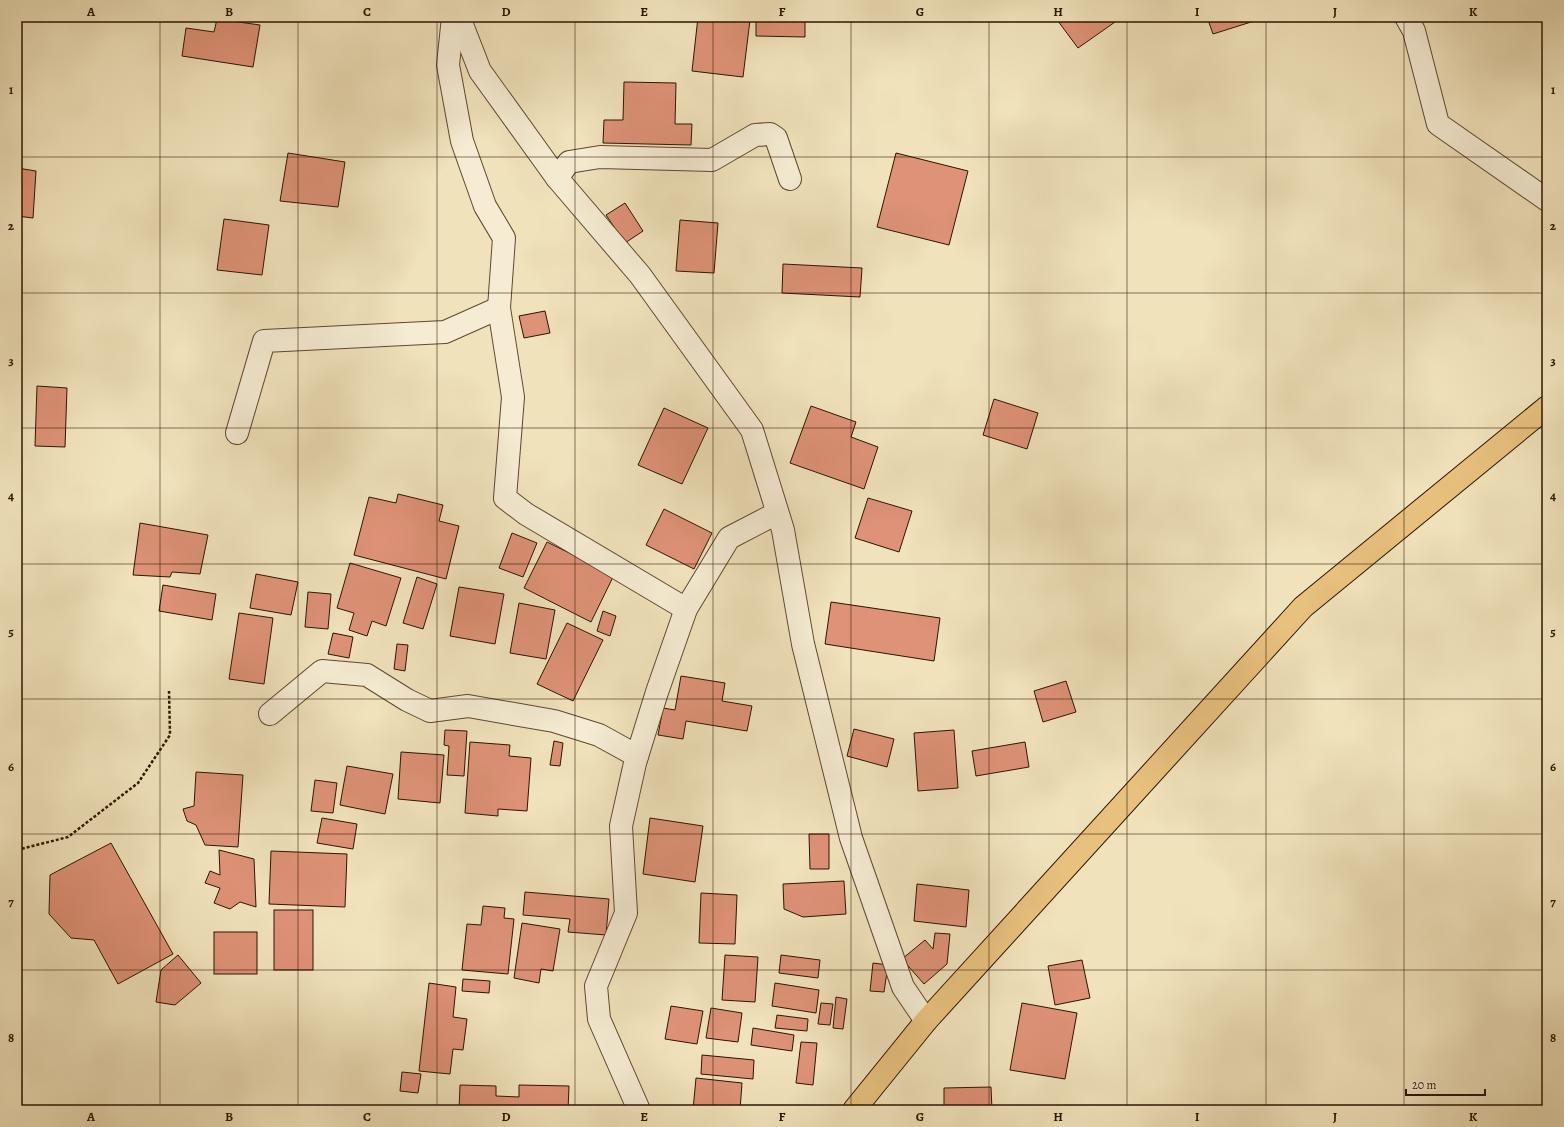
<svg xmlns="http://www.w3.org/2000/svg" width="1564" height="1127" viewBox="0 0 1564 1127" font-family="Alegreya,serif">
<rect width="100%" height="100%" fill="#f0e2bb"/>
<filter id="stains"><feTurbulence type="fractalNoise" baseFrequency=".005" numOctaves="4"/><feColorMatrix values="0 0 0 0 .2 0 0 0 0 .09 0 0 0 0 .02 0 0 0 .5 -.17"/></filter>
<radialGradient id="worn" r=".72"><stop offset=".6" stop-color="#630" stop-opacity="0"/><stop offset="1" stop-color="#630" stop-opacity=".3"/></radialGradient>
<g fill="#de9277" stroke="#2d1400">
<path d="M698,17H724L750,20L743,77L692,71Z"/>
<path d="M756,17H805V37L756,36Z"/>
<path d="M1055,17H1111L1115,22L1078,48Z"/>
<path d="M1207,17H1267L1213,34Z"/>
<path d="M217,19L260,25L253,67L182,56L186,28L214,32Z"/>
<path d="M624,82L676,83L675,124H692L691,145L603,143L604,120H623Z"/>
<path d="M288,153L345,162L338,207L280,201Z"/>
<path d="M896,153L968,171L949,245L877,227Z"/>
<path d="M17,168L36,171L33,218L17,216Z"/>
<path d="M625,203L643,231L625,243L606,215Z"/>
<path d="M224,219L269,225L262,275L217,270Z"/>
<path d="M680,220L718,223L714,273L676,271Z"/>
<path d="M783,264L862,268L860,297L782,293Z"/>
<path d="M545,311L550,333L524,338L519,316Z"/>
<path d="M37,386L67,388L65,447L35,446Z"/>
<path d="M994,399L1038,413L1027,449L983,435Z"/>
<path d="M811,406L856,422L851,437L878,447L864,489L790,463Z"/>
<path d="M664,408L708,428L682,484L638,465Z"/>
<path d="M398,494L443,505L439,521L459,526L446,579L354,555L369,497L396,503Z"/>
<path d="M868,498L912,511L899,552L855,538Z"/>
<path d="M664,509L712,533L694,569L646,545Z"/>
<path d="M140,523L208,535L200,574L172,572L170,577L133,575Z"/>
<path d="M512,533L537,543L523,577L499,568Z"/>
<path d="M547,542L614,575L591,622L524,588Z"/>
<path d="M350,563L401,578L386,626L372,621L367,636L349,630L354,613L337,608Z"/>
<path d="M256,574L298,582L291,615L250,608Z"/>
<path d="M417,577L437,584L423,629L403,623Z"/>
<path d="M163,585L216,594L212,620L159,611Z"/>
<path d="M459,587L504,594L495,644L450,636Z"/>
<path d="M308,592L331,594L328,629L305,627Z"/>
<path d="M831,602L940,618L934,661L825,644Z"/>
<path d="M519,603L555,610L546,659L510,653Z"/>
<path d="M603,611L616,616L610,636L597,631Z"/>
<path d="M239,613L273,618L264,684L229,679Z"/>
<path d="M567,623L603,640L573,701L537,684Z"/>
<path d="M333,633L353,637L349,658L328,654Z"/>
<path d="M397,644L408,645L405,671L394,669Z"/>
<path d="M681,676L725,683L722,701L752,706L747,731L686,721L683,739L658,735L663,708L675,710Z"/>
<path d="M1066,681L1076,712L1043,722L1034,691Z"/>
<path d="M854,729L894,739L887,767L847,756Z"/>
<path d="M445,730L467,731L464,776L447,775L449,746L444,745Z"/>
<path d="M954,730L958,788L918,791L914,733Z"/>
<path d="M554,741L563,743L560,766L550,765Z"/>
<path d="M470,742L510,745L509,756L531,758L527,811L498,809V816L465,813Z"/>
<path d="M1025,742L1029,767L976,776L972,751Z"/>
<path d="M401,752L444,755L440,803L398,799Z"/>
<path d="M347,766L393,774L385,814L340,805Z"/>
<path d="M196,772L243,775L238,847L205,845L196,825L187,821L183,809L194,806Z"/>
<path d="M315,780L337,783L333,813L311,811Z"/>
<path d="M322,818L357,824L353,849L317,843Z"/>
<path d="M650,818L703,826L695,882L643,874Z"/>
<path d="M809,834H829V869H810Z"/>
<path d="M111,843L173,954L118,984L94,940L71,938L49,914L50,875Z"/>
<path d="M219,850L254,859L256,907L240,902L230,909L214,903L220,888L205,883L210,871L220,875Z"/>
<path d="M271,851L347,854L345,907L269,904Z"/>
<path d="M844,881L846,914L803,917L784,909L783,884Z"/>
<path d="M917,884L969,890L966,927L914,921Z"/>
<path d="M525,892L609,899L606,935L568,932L570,919L523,915Z"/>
<path d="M701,893L737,895L735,944L699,943Z"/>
<path d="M483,906L505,908L504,918L514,919L508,974L462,970L467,924L481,925Z"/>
<rect x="274" y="910" width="39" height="60"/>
<path d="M522,923L560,929L553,971L541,969L539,983L514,978Z"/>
<rect x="214" y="932" width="43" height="42"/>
<path d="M935,933L950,934L947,964L924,984L902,959L925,940L933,949Z"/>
<path d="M178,955L201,983L175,1005L156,1002L161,970Z"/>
<path d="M725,955L758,957L755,1002L722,1000Z"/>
<path d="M781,955L820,960L818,978L779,973Z"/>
<path d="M1082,960L1090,998L1055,1005L1048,966Z"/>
<path d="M873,963L888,965L884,992L870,991Z"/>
<path d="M463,979L490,981L489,993L462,991Z"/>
<path d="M429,983L456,987L453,1017L467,1019L463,1050L453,1049L450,1074L419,1071Z"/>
<path d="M775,983L819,990L816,1013L772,1006Z"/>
<path d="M836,997L847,999L843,1029L833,1028Z"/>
<path d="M821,1003L833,1004L830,1025L818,1024Z"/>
<path d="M1022,1003L1077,1013L1065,1079L1010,1070Z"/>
<path d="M671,1006L703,1011L697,1044L665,1039Z"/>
<path d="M711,1008L742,1013L738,1042L706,1038Z"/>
<path d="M777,1015L808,1019L807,1031L775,1028Z"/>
<path d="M753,1028L794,1035L792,1051L751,1045Z"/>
<path d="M801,1042L817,1043L813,1085L796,1083Z"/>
<path d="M702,1055L754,1060L753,1079L701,1074Z"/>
<path d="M402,1072L421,1074L418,1093L400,1091Z"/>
<path d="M696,1078L742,1083L740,1110H693Z"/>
<path d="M460,1085L496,1086V1096L519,1097V1085L569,1086L568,1110H459Z"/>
<path d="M991,1087L992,1110H944V1088Z"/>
</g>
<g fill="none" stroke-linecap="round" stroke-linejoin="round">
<g stroke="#5e482f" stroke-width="24">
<g id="minor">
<path d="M453,17L448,65L462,141L485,206L504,238L499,308L513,397L505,498L526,514L686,609"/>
<path d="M459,17L480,71L557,178L640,275L752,430L783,530L803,644L851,838L903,987L926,1021"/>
<path d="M1406,17L1414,31L1438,124L1547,200"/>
<path d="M557,178L569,162L600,157L712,160L755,135L770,134L776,138L790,179"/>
<path d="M237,433L264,341L445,332L499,308"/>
<path d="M270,714L322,671L367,675L407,700L430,711L468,706L554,721L599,735L637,756"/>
<path d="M639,1110L599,1019L596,986L626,913L621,826L635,763L657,692L686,609L729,538L777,513"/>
</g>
</g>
<g stroke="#2d1400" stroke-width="24">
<path id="major" d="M854,1110L926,1021L1303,607L1547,407"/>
</g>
<path stroke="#2d1400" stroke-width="2.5" stroke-dasharray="3 2" stroke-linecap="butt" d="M17,850L68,837L138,783L170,735L169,691"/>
<use href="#minor" stroke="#f5ecd3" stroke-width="22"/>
<use href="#major" stroke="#e8c17e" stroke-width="22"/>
</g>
<path fill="none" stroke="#2d1400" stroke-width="1" stroke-opacity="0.55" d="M160,17V1110M298,17V1110M437,17V1110M575,17V1110M713,17V1110M851,17V1110M989,17V1110M1127,17V1110M1266,17V1110M1404,17V1110M17,157H1547M17,293H1547M17,428H1547M17,564H1547M17,699H1547M17,834H1547M17,970H1547"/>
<rect width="1564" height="1127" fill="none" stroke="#f0e2bb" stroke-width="44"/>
<path d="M1406 1089v6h79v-6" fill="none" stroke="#2d1400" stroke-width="2"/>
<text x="1412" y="1089" font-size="12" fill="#2d1400" stroke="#f5ecd3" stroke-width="3" paint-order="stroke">20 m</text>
<rect x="22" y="22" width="1520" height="1083" fill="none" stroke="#2d1400" stroke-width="1.5"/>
<g font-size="13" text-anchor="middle" font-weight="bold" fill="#2d1400">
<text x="91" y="16">A</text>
<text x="229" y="16">B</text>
<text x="367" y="16">C</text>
<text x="506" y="16">D</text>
<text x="644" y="16">E</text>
<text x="782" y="16">F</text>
<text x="920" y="16">G</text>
<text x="1058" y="16">H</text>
<text x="1197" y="16">I</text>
<text x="1335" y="16">J</text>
<text x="1473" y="16">K</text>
<text x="11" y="94">1</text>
<text x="1553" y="94">1</text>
<text x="11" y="230">2</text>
<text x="1553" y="230">2</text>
<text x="11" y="365">3</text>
<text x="1553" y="365">3</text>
<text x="11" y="500">4</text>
<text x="1553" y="500">4</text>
<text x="11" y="636">5</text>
<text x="1553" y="636">5</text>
<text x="11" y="771">6</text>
<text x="1553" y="771">6</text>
<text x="11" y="906">7</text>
<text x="1553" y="906">7</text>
<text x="11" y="1042">8</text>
<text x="1553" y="1042">8</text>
<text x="91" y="1121">A</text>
<text x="229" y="1121">B</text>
<text x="367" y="1121">C</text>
<text x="506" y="1121">D</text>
<text x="644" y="1121">E</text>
<text x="782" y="1121">F</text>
<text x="920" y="1121">G</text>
<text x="1058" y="1121">H</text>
<text x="1197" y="1121">I</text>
<text x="1335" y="1121">J</text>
<text x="1473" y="1121">K</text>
</g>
<rect width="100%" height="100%" filter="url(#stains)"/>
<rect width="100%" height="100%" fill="url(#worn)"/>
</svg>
